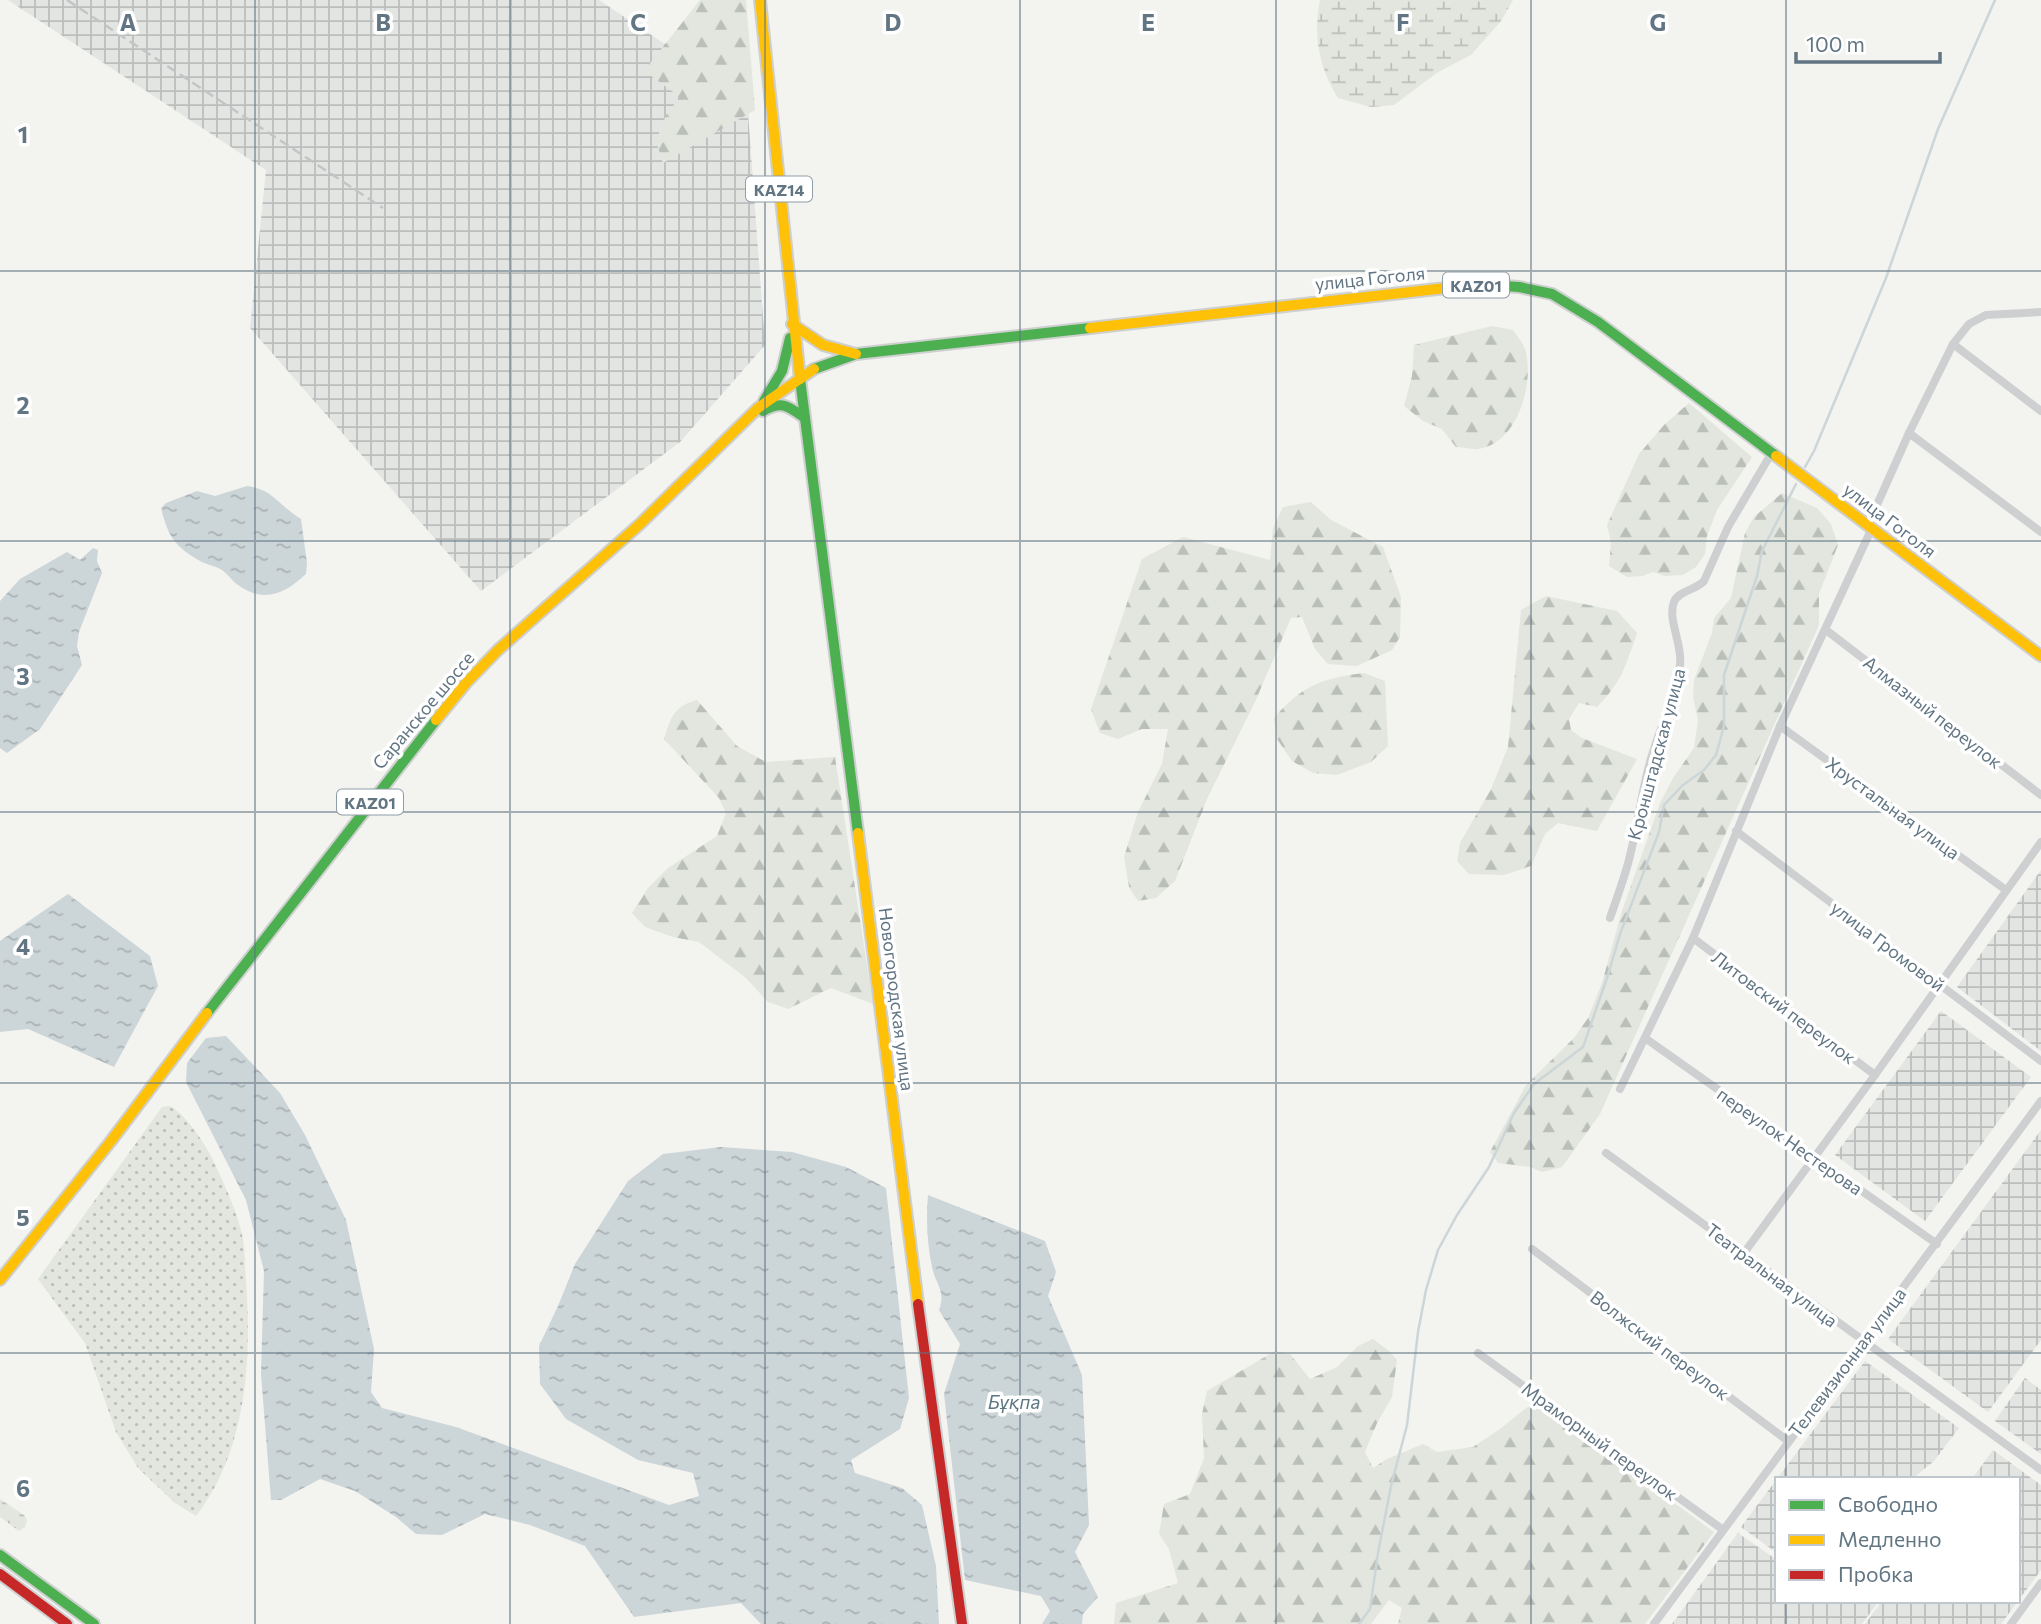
<svg xmlns="http://www.w3.org/2000/svg" width="2041" height="1624" viewBox="0 0 2041 1624" font-family="Commissioner,sans-serif">
<defs>
<pattern id="industrial-grid" width="8" height="8" patternUnits="userSpaceOnUse" patternTransform="scale(1.75)"><rect width="8" height="8" fill="#e3e5e3"/><path d="M0 4h8M4 0v8" fill="none" stroke="#bbbebd"/></pattern>
<pattern id="grass-dots" width="8" height="8" patternUnits="userSpaceOnUse" patternTransform="scale(1.75)"><rect width="8" height="8" fill="#e2e6de"/><path d="M2 2h.1M6 6h.1" fill="none" stroke="#bbbfb9" stroke-width="1.8" stroke-linecap="round"/></pattern>
<pattern id="forest-firs" width="22" height="20" patternUnits="userSpaceOnUse" patternTransform="scale(1.75)"><rect width="22" height="20" fill="#e2e6de"/><path d="M5 1l3.5 6h-7zM16 11l3.5 6h-7z" fill="#bbbfb9"/></pattern>
<pattern id="wetland-marsh" width="20" height="14" patternUnits="userSpaceOnUse" patternTransform="scale(1.75)"><rect width="20" height="14" fill="#e2e6de"/><path d="M1 5h8M5 5V1M11 12h8M15 12V8" fill="none" stroke="#bbbfb9"/></pattern>
<pattern id="water-ripples" width="26" height="14" patternUnits="userSpaceOnUse" patternTransform="scale(1.75)"><rect width="26" height="14" fill="#ccd5d8"/><path d="M2 4q2-2 4 0t4 0M15 11q2-2 4 0t4 0" fill="none" stroke="#a9b1b5"/></pattern>
</defs>
<rect width="100%" height="100%" fill="#f3f3f0"/>
<g fill="url(#industrial-grid)">
<path d="M8,0H599L747,99L765,345L680,442L481,591L250,328L266,170Z"/>
<path d="M2041,870V1051L1957,987Z"/>
<path d="M1941,1011L2031,1077L1925,1221L1835,1155Z"/>
<path d="M2041,1130V1340L1988,1412L1888,1339Z"/>
<path d="M1865,1361L1959,1428L1934,1461L1912,1479H1777V1553L1741,1527Z"/>
<path d="M2025,1378L2041,1390V1454L1995,1421Z"/>
<path d="M1993,1450L2041,1485V1570L2018,1601V1479H1972Z"/>
<path d="M1738,1533L1777,1560V1601H1879L1862,1624H1672Z"/>
<path d="M1882,1601H2018L2001,1624H1865Z"/>
</g>
<path fill="url(#grass-dots)" d="M170,1106C187,1115 207,1147 215,1164C226,1189 238,1213 243,1239C245,1253 245,1268 246,1282C252,1361 246,1452 196,1516L175,1503L138,1468L116,1432L85,1343L38,1279L162,1107Z"/>
<g fill="url(#forest-firs)">
<path d="M700,0H746L755,110L663,163L656,141L666,115L680,97L644,71Z"/>
<path d="M1492,326L1513,330C1517,336 1523,343 1525,349C1535,382 1518,444 1478,449C1472,450 1463,447 1456,447L1442,429L1423,421L1404,406L1412,376L1414,345Z"/>
<path d="M1689,403L1752,457L1717,510L1707,536L1705,554L1696,567L1683,575L1665,576L1653,572L1643,576L1627,577L1609,566L1611,542L1607,525L1639,454L1664,425Z"/>
<path d="M1782,493L1817,508L1831,524L1838,545L1819,594V625L1600,1114L1562,1167L1542,1172L1530,1167L1498,1163L1490,1152L1526,1085L1574,1038L1588,1018L1602,983L1622,911L1660,803L1673,778L1694,748L1698,720L1693,697L1694,680L1712,633L1714,618L1731,598L1745,533L1754,517Z"/>
<path d="M1311,502L1331,520L1383,547L1401,597L1400,637L1392,650L1357,666L1328,664L1315,649L1302,617L1291,618L1255,702L1207,799L1175,881L1156,898L1138,901L1129,887L1124,857L1138,812L1162,764L1168,729H1142L1118,739L1100,733L1091,709L1142,559L1183,537L1270,560L1273,528L1283,507Z"/>
<path d="M1546,596L1617,611L1637,633C1626,665 1621,683 1597,707L1579,703L1569,719L1571,730L1582,738L1637,759L1597,831L1558,823L1545,834L1531,866L1504,875L1469,874L1457,861L1460,843L1491,789L1508,747L1521,610Z"/>
<path d="M1364,673L1385,681L1388,746L1371,762L1337,775L1313,773L1292,761L1277,739L1274,718C1301,686 1322,678 1364,673Z"/>
<path d="M697,700L737,746L766,762L835,757L873,1004L831,988L788,1009L768,1002L746,978L699,942L673,937L645,927L632,913L648,888L668,868L717,836L726,813L719,798L664,739C671,717 674,706 697,700Z"/>
<path d="M1373,1339L1389,1351L1397,1360L1392,1397L1377,1423L1365,1452L1373,1468L1387,1459L1423,1444L1437,1452L1473,1447L1500,1429L1526,1408L1537,1403L1714,1532L1645,1624H1398L1402,1608L1389,1600L1371,1624H1114L1116,1603L1178,1583L1169,1549L1159,1534L1164,1504L1190,1494L1204,1458L1202,1414L1207,1391L1275,1351L1290,1354L1310,1379L1337,1367L1358,1346Z"/>
</g>
<g fill="url(#wetland-marsh)">
<path d="M1320,0H1513L1501,21L1471,55L1438,72L1394,105L1371,107L1338,98C1319,68 1313,35 1320,0Z"/>
<path d="M0,1499L24,1515L27,1520L25,1527L19,1531L0,1517Z"/>
</g>
<g fill="url(#water-ripples)">
<path d="M247,486C273,489 279,506 301,519L307,563L306,574C286,593 264,604 238,585C232,581 228,574 222,570C216,566 208,565 202,562C176,548 168,537 161,508L166,503L197,491L215,496Z"/>
<path d="M93,548L98,550L97,561L102,573L79,632L77,646L82,665L40,729L7,753L0,748V601L20,579L67,552L80,560Z"/>
<path d="M68,894L150,956L158,986L114,1067L28,1029L0,1032V941Z"/>
<path d="M226,1036L280,1093L305,1135L346,1220L374,1349L371,1392L382,1408L456,1427L669,1505L699,1496L693,1473L638,1460L566,1419L540,1384L539,1346L558,1306L575,1264L628,1181L663,1154L721,1147L792,1152L846,1167L886,1188L909,1398L900,1429L851,1460L855,1473L902,1488L922,1505L936,1566L939,1624H761L741,1603L634,1617L585,1546L530,1525L485,1514L442,1535L416,1534L396,1517L355,1491L320,1479L281,1500H271L261,1374L264,1271L246,1200L186,1082L187,1063L206,1038Z"/>
<path d="M928,1195L1045,1241L1056,1272L1048,1296L1082,1375L1089,1525L1075,1552L1098,1597L1083,1614L1082,1624H1042L1050,1611L1041,1596L965,1580L944,1394L960,1344L939,1310C946,1291 936,1285 932,1267C927,1244 926,1218 928,1195Z"/>
</g>
<g fill="none" stroke-linecap="round" stroke-linejoin="round">
<g stroke="#ccd5d8" stroke-width="2.5">
<path d="M1805,467L1814,451L1886,278L1938,129L1995,0"/>
<path d="M1359,1624L1370,1609L1378,1553L1391,1486L1407,1425L1418,1332L1426,1290L1438,1250L1457,1215L1489,1167L1514,1113L1534,1084L1583,1047L1608,975L1620,934L1659,832L1664,805L1683,785L1704,770L1716,755L1724,726V675L1757,576L1762,551L1796,484"/>
</g>
<g stroke="#ced0d0" stroke-width="14">
<g id="fast">
<path d="M1504,286L1519,287L1552,294L1598,322L1776,456"/>
<path d="M814,369L856,354L1090,328"/>
<path d="M800,379L858,833"/>
<path d="M764,401L782,371L790,338"/>
<path d="M763,411C782,400 788,406 805,418"/>
<path d="M207,1013L436,720"/>
<path d="M0,1555L94,1624"/>
</g>
</g>
<g stroke="#ced0d0" stroke-width="14">
<g id="slow">
<path d="M760,0L800,379"/>
<path d="M792,324L823,345L856,354"/>
<path d="M1090,328L1473,285L1504,286"/>
<path d="M1776,456L2041,656"/>
<path d="M436,720L466,683L498,650L640,524L758,408L814,369"/>
<path d="M858,833L918,1304"/>
<path d="M0,1280L111,1141L207,1013"/>
</g>
</g>
<g stroke="#ced0d0" stroke-width="14">
<g id="jam">
<path d="M918,1304L962,1624"/>
<path d="M0,1574L67,1624"/>
</g>
</g>
<g stroke="#cecfd0" stroke-width="8">
<path d="M1953,344L2041,411"/>
<path d="M1909,433L2041,532"/>
<path d="M1868,525L1909,433L1953,344L1969,324L1986,315L2041,312"/>
<path d="M1826,630L2041,795"/>
<path d="M1780,726L2006,890"/>
<path d="M1736,831L2041,1061"/>
<path d="M1610,918C1616,901 1622,884 1627,867C1637,833 1640,797 1650,762C1658,732 1676,695 1680,665C1683,645 1667,619 1674,602C1678,591 1696,590 1704,581L1728,527L1771,454"/>
<path d="M1693,938L1875,1075"/>
<path d="M1645,1038L1937,1244"/>
<path d="M1620,1089L1693,938L1780,726L1872,528"/>
<path d="M1606,1153C1752,1258 1895,1365 2041,1470"/>
<path d="M1532,1249L1788,1441"/>
<path d="M1744,1253L1875,1075L2041,842"/>
<path d="M1478,1353L1722,1529"/>
<path d="M1654,1624L2041,1101"/>
<path d="M2011,1624L2041,1583"/>
</g>
<use href="#fast" stroke="#4caf50" stroke-width="10"/>
<use href="#slow" stroke="#ffc107" stroke-width="10"/>
<use href="#jam" stroke="#c62828" stroke-width="10"/>
<path stroke="#c3c4c5" stroke-width="2.5" stroke-dasharray="10 5" stroke-linecap="butt" d="M67,0L383,208"/>
</g>
<path fill="none" stroke="#617583" stroke-width="2" stroke-opacity="0.55" d="M255,0V1624M510,0V1624M765,0V1624M1020,0V1624M1276,0V1624M1531,0V1624M1786,0V1479M0,271H2041M0,541H2041M0,812H2041M0,1083H2041M0,1353H2041M1786,1601V1624"/>
<g text-anchor="middle" dominant-baseline="central" stroke-width="7" stroke-linejoin="round" paint-order="stroke">
<g fill="#fff" stroke="#909ea8" stroke-width="2">
<rect x="746" y="176.5" width="66" height="25" rx="5"/>
<rect x="1443" y="272.5" width="66" height="25" rx="5"/>
<rect x="337" y="789.5" width="66" height="25" rx="5"/>
</g>
<g font-size="16" font-weight="bold" fill="#617583">
<text x="779" y="189">KAZ14</text>
<text x="1476" y="285">KАZ01</text>
<text x="370" y="802">KAZ01</text>
</g>
<g font-size="18" fill="#617583" stroke="#fff">
<text transform="translate(1370 278) rotate(-6)">улица Гоголя</text>
<text transform="translate(1890 520) rotate(37)">улица Гоголя</text>
<text transform="translate(423 710) rotate(-50)">Саранское шоссе</text>
<text transform="translate(1933 712) rotate(38)">Алмазный переулок</text>
<text transform="translate(1656 754) rotate(-75)">Кронштадская улица</text>
<text transform="translate(1893 808) rotate(36)">Хрустальная улица</text>
<text transform="translate(1888 946) rotate(37)">улица Громовой</text>
<text transform="translate(897 999) rotate(83)">Новогородская улица</text>
<text transform="translate(1784 1007) rotate(37)">Литовский переулок</text>
<text transform="translate(1790 1141) rotate(35)">переулок Нестерова</text>
<text transform="translate(1772 1275) rotate(37)">Театральная улица</text>
<text transform="translate(1660 1345) rotate(37)">Волжский переулок</text>
<text transform="translate(1847 1362) rotate(-53)">Телевизионная улица</text>
<text transform="translate(1600 1441) rotate(36)">Мраморный переулок</text>
</g>
<g font-size="19" font-style="italic" fill="#5c7781" stroke="#fff">
<text x="1014" y="1401">Бұқпа</text>
</g>
</g>
<g font-size="23" text-anchor="middle" font-weight="bold" fill="#617583" stroke="#fff" stroke-width="7" stroke-linejoin="round" paint-order="stroke">
<text x="128" y="31">A</text>
<text x="383" y="31">B</text>
<text x="638" y="31">C</text>
<text x="893" y="31">D</text>
<text x="1148" y="31">E</text>
<text x="1403" y="31">F</text>
<text x="1658" y="31">G</text>
<text x="23" y="143">1</text>
<text x="23" y="414">2</text>
<text x="23" y="685">3</text>
<text x="23" y="955">4</text>
<text x="23" y="1226">5</text>
<text x="23" y="1497">6</text>
</g>
<rect x="1775" y="1477" width="245" height="126" fill="#ffffff" stroke="#c0c8cd" stroke-width="2"/>
<rect x="1789" y="1500" width="35" height="10" fill="#4caf50" stroke="#c0c8cd" stroke-width="2"/>
<text x="1838" y="1512" font-size="21" fill="#617583">Свободно</text>
<rect x="1789" y="1535" width="35" height="10" fill="#ffc107" stroke="#c0c8cd" stroke-width="2"/>
<text x="1838" y="1547" font-size="21" fill="#617583">Медленно</text>
<rect x="1789" y="1570" width="35" height="10" fill="#c62828" stroke="#c0c8cd" stroke-width="2"/>
<text x="1838" y="1582" font-size="21" fill="#617583">Пробка</text>
<path d="M1796 52v10h144v-10" fill="none" stroke="#617583" stroke-width="3.5"/>
<text x="1806" y="52" font-size="21" fill="#617583" stroke="#ffffff" stroke-width="5" paint-order="stroke">100 m</text>
</svg>
